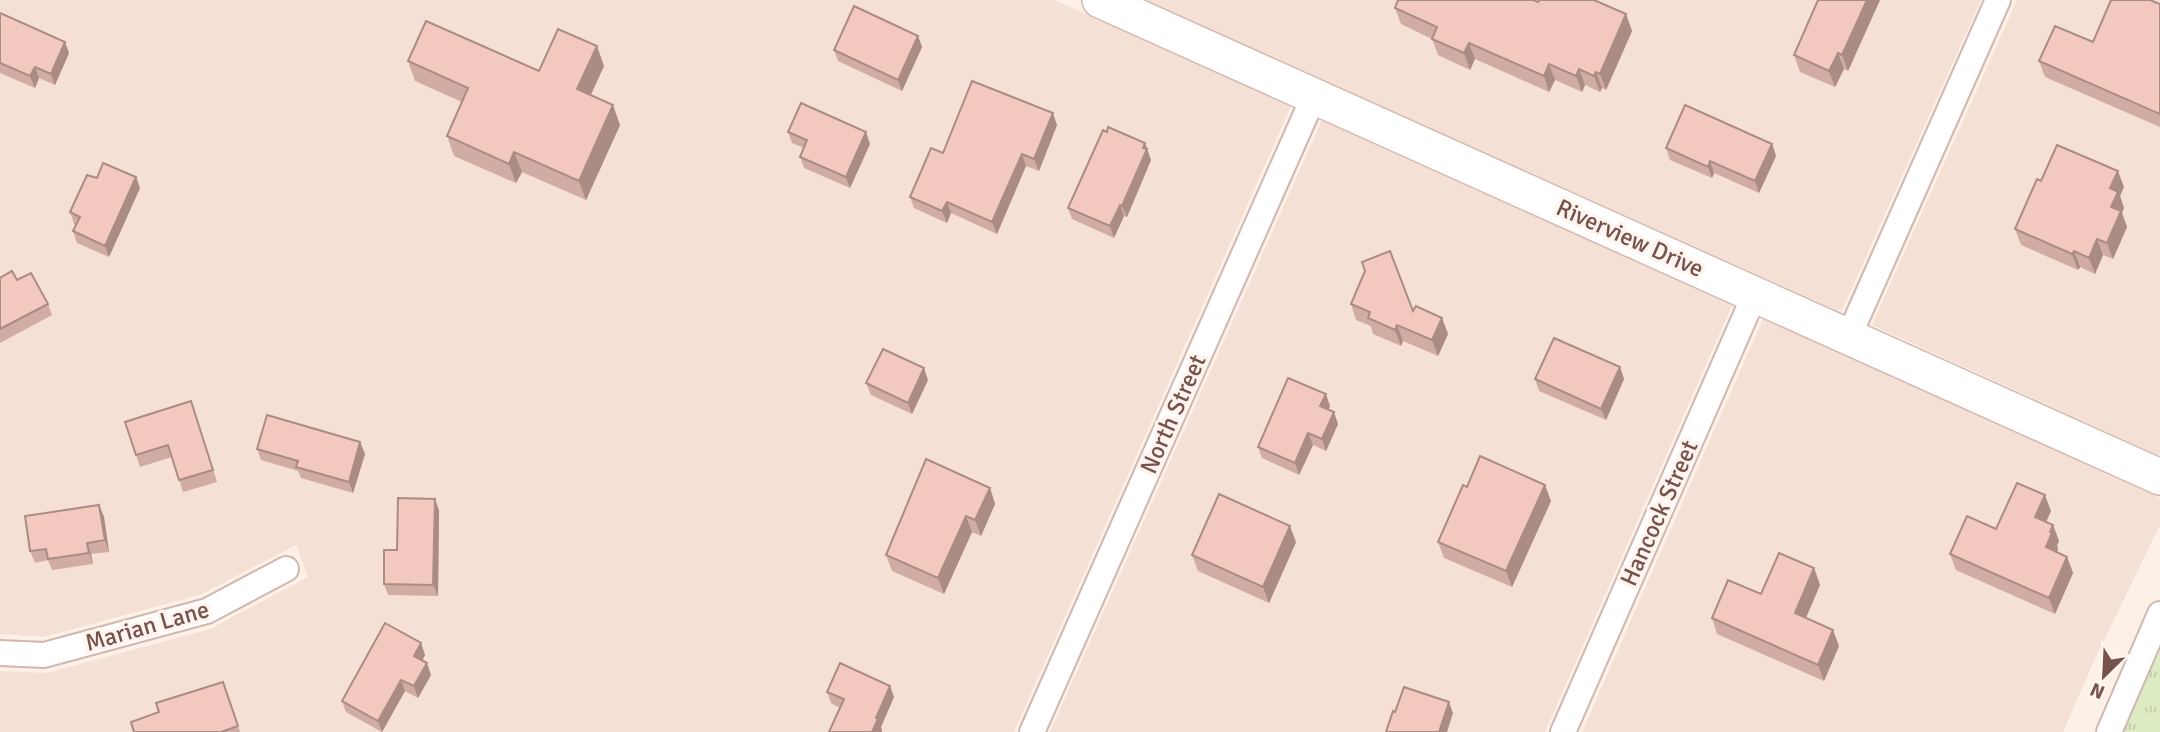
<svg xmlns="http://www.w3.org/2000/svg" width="2160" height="732" viewBox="0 0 2160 732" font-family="Signika,sans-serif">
<defs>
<pattern id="park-tufts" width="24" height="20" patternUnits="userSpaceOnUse" patternTransform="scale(1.75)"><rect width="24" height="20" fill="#ddebc5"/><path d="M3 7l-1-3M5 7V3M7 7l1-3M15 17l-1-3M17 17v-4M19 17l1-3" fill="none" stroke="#c1cbab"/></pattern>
</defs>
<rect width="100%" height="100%" fill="#fdf0e7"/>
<g fill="#f5e0d5">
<path d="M0,0H1054L1291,106L1014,732H0V671L47,673L210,629L308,577L296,545L202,594L44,637L0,634Z"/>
<path d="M1144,0H1981L1841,312Z"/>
<path d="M2017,0H2160V456L1872,325Z"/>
<path d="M1322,120L1732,305L1545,732H1050Z"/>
<path d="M1763,319L2160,498V525L2092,665L2063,732H1582Z"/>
</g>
<path fill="url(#park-tufts)" d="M2160,647V732H2122Z"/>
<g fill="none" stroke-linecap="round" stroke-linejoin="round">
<g stroke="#d1b7af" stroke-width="28">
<g id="street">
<path d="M1849,336L1998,0"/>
<path d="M0,653L44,655L207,611L286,569"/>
<path d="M1032,732L1314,96"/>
<path d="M1563,732L1755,294"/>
<path d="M2109,732L2160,614"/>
</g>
</g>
<g stroke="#d7b8af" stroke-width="38">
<path id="secondary" d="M1100,0L2160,477"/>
</g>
<use href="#street" stroke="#fff" stroke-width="24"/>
<use href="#secondary" stroke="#fff" stroke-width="35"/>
</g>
<g fill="#d1aca3">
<path d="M1880,0L1848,71L1844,69L1835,87L1800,72L1794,55Z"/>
<path d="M1538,2L1626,14L1632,31L1606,90L1602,88L1600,92L1585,85L1582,92L1555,80L1549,92L1475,59L1470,70L1438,55L1432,39L1401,24L1395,8Z"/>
<path d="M2160,4V127L2045,77L2039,61L2093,42Z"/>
<path d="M0,13L65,42L69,53L55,85L39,78L35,88L0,73Z"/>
<path d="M918,36L922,47L902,91L838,61L834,50Z"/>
<path d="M408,61L539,71L604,66L591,95L620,125L586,200L522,172L516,183L454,156L447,136L462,102L415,81Z"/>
<path d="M1057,125L1039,171L1026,166L997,234L951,213L947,223L914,208L910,197L943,153Z"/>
<path d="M788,132L870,144L850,188L804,168L800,157L804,148L792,143Z"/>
<path d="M1145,143L1151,160L1127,217L1124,216L1114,238L1072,219L1068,208Z"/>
<path d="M1772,144L1776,156L1759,193L1714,173L1712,178L1670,160L1666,148Z"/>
<path d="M136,177L140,188L109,257L77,243L73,231L76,225L74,224L70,212L97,178Z"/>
<path d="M2041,181L2124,187L2120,196L2124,208L2122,213L2127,227L2113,259L2103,255L2095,274L2080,267L2078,270L2021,245L2015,229Z"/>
<path d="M0,278L17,280L48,304L52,315L0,343Z"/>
<path d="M1351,304L1413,311L1442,318L1448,334L1438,356L1403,341L1401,346L1373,334L1371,326L1356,320Z"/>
<path d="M1620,367L1624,379L1606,420L1539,391L1535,379Z"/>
<path d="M928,380L912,414L871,395L866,383Z"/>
<path d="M1330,406L1328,410L1338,424L1326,451L1313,445L1299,475L1262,458L1258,447Z"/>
<path d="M195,413L217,482L183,492L172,457L140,467L136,455Z"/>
<path d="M360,442L365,454L353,493L301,478L298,471L261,460L257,449Z"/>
<path d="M1467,487L1551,501L1512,587L1444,558L1438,542Z"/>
<path d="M990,488L995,504L981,536L972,532L944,594L892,571L886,555Z"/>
<path d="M99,505L104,517L109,552L91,554L93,564L52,570L48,560L35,563L30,551Z"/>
<path d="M439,510L438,596L388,595L384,584L397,550Z"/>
<path d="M2051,511L2046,522L2053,525L2059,541L2057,545L2058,549L2057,552L2067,557L2073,573L2055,614L1956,570L1950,554L1996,529Z"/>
<path d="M1296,542L1269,603L1198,571L1192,555Z"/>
<path d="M1814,568L1820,585L1806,618L1839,646L1824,681L1717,634L1712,618Z"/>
<path d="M421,643L425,655L422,661L431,675L418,698L405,691L382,732L346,712L342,701Z"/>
<path d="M223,682L240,732H134L159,712Z"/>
<path d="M890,686L894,697L881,727L882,731L831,703L827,692Z"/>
</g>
<g fill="#aa8c85">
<path d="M1867,0H1880L1848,71L1842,55Z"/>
<path d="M1626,14L1632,31L1606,90L1600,74Z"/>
<path d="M918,36L922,47L902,91L898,80Z"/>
<path d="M65,42L69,53L55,85L51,74Z"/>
<path d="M1469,43L1475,59L1470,70L1464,53Z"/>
<path d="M597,46L604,66L584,109L577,89Z"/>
<path d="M1838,53L1844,69L1835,87L1829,71Z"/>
<path d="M1549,64L1555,80L1549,92L1544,76Z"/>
<path d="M35,67L39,78L35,88L30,76Z"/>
<path d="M1579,69L1585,85L1582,92L1576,76Z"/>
<path d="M1596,72L1602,88L1600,92L1594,76Z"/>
<path d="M613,105L620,125L586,200L579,181Z"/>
<path d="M1053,113L1057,125L1039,171L1034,159Z"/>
<path d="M866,132L870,144L850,188L846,177Z"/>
<path d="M1145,143L1151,160L1127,217L1122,206Z"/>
<path d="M1772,144L1776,156L1759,193L1755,181Z"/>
<path d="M514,152L522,172L516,183L509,164Z"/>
<path d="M1022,154L1026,166L997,234L992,222Z"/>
<path d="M1710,161L1714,173L1712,178L1708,167Z"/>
<path d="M2118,171L2124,187L2120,196L2124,208L2122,213L2127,227L2113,259L2107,243L2111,207L2110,188Z"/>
<path d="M136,177L140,188L109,257L105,246Z"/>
<path d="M947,202L951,213L947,223L942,211Z"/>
<path d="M1120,205L1124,216L1114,238L1110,226Z"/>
<path d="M2097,239L2103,255L2095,274L2089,258Z"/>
<path d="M2074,251L2080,267L2078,270L2072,254Z"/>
<path d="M1442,318L1448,334L1438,356L1432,340Z"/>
<path d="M1397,325L1403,341L1401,346L1395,330Z"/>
<path d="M1620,367L1624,379L1606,420L1601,409Z"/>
<path d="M924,368L928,380L912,414L908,403Z"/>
<path d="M1326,394L1330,406L1325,418L1320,406Z"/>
<path d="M1334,412L1338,424L1326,451L1322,439Z"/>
<path d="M1308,433L1313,445L1299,475L1295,463Z"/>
<path d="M360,442L365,454L353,493L349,482Z"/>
<path d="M1545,485L1551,501L1512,587L1506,571Z"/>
<path d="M990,488L995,504L981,536L975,520Z"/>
<path d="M2045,495L2051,511L2041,533L2035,517Z"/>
<path d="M435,499L439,510L438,596L433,585Z"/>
<path d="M99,505L104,517L109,552L105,540Z"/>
<path d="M966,516L972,532L944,594L938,578Z"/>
<path d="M2053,525L2059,541L2057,545L2058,549L2052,564L2046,547L2050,532Z"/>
<path d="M1290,526L1296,542L1269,603L1263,587Z"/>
<path d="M87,543L91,554L93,564L89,553Z"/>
<path d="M2067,557L2073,573L2055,614L2049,598Z"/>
<path d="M1814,568L1820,585L1801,629L1795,613Z"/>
<path d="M1833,630L1839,646L1824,681L1818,665Z"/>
<path d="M421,643L425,655L418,668L414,656Z"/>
<path d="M427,663L431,675L418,698L414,686Z"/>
<path d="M401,680L405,691L382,732L378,721Z"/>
<path d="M890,686L894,697L881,727L882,731V732H872L876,718Z"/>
<path d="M1449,702L1453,713L1447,732H1439Z"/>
</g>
<g fill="#f3c8be" stroke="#aa8c85" stroke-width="2">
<path d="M1398,0H1533L1538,2L1539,0H1594L1626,14L1600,74L1596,72L1594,76L1579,69L1576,76L1549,64L1544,76L1469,43L1464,53L1432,39L1437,27L1395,8Z"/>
<path d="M1818,0H1867L1842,55L1838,53L1829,71L1794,55Z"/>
<path d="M2111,0H2150L2160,4V114L2039,61L2055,26L2093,42Z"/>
<path d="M854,6L918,36L898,80L834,50Z"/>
<path d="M0,13L65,42L51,74L35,67L30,76L0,63Z"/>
<path d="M426,21L539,71L558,29L597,46L577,89L613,105L579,181L514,152L509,164L447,136L468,88L408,61Z"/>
<path d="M972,81L1053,113L1034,159L1022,154L992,222L947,202L942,211L910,197L931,148L943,153Z"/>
<path d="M801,103L866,132L846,177L800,157L807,140L788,132Z"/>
<path d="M1685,105L1772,144L1755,181L1710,161L1708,167L1666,148Z"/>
<path d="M1108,127L1145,143L1143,148L1147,149L1122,206L1120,205L1110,226L1068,208L1103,130L1107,132Z"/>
<path d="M2057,145L2118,171L2110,188L2118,192L2111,207L2121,211L2107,243L2097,239L2089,258L2074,251L2072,254L2015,229L2037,179L2041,181Z"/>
<path d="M103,163L136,177L105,246L73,231L80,217L70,212L87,175L97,178Z"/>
<path d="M1390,251L1413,311L1416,306L1442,318L1432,340L1397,325L1395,330L1368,318L1370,312L1351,304L1365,271L1362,262Z"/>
<path d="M12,271L17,280L31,273L48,304L0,329V278Z"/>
<path d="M1554,338L1620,367L1601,409L1535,379Z"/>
<path d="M883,349L924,368L908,403L866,383Z"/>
<path d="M1288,378L1326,394L1320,406L1334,412L1322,439L1308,433L1295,463L1258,447Z"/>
<path d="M191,401L213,470L179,480L168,445L136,455L125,422Z"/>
<path d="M267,415L360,442L349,482L296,467L298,461L257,449Z"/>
<path d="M1480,456L1545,485L1506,571L1438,542L1463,485L1467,487Z"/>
<path d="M926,459L990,488L975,520L966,516L938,578L886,555Z"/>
<path d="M2017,483L2045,495L2035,517L2053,525L2050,532L2052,533L2046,547L2067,557L2049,598L1950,554L1967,516L1996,529Z"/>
<path d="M1219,494L1290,526L1263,587L1192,555Z"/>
<path d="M398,498L435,499L433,585L384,584V550H397Z"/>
<path d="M99,505L105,540L87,543L89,553L48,559L46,549L30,551L25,516Z"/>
<path d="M1779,553L1814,568L1795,613L1833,630L1818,665L1712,618L1728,580L1761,594Z"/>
<path d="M385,623L421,643L414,656L427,663L414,686L401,680L378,721L342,701Z"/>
<path d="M840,663L890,686L876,718L878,719L872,732H829L844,699L827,692Z"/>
<path d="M223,682L238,726L221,732H134L131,722L159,712L156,703Z"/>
<path d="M1404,687L1449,702L1439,732H1386L1393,711L1395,712Z"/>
</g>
<g text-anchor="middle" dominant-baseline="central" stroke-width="7" stroke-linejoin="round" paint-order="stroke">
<g font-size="24" fill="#77514b" stroke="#fff5ee">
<text transform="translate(1630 238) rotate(24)">Riverview Drive</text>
<text transform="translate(1173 414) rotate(-66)">North Street</text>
<text transform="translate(1659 513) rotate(-66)">Hancock Street</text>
<text transform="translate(147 626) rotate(-16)">Marian Lane</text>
</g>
</g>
<g transform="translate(2104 676) rotate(204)" stroke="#fff5ee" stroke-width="5" paint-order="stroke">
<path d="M0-5L12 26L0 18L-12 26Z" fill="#77514b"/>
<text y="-10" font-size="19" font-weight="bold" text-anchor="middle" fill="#77514b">N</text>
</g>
</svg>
